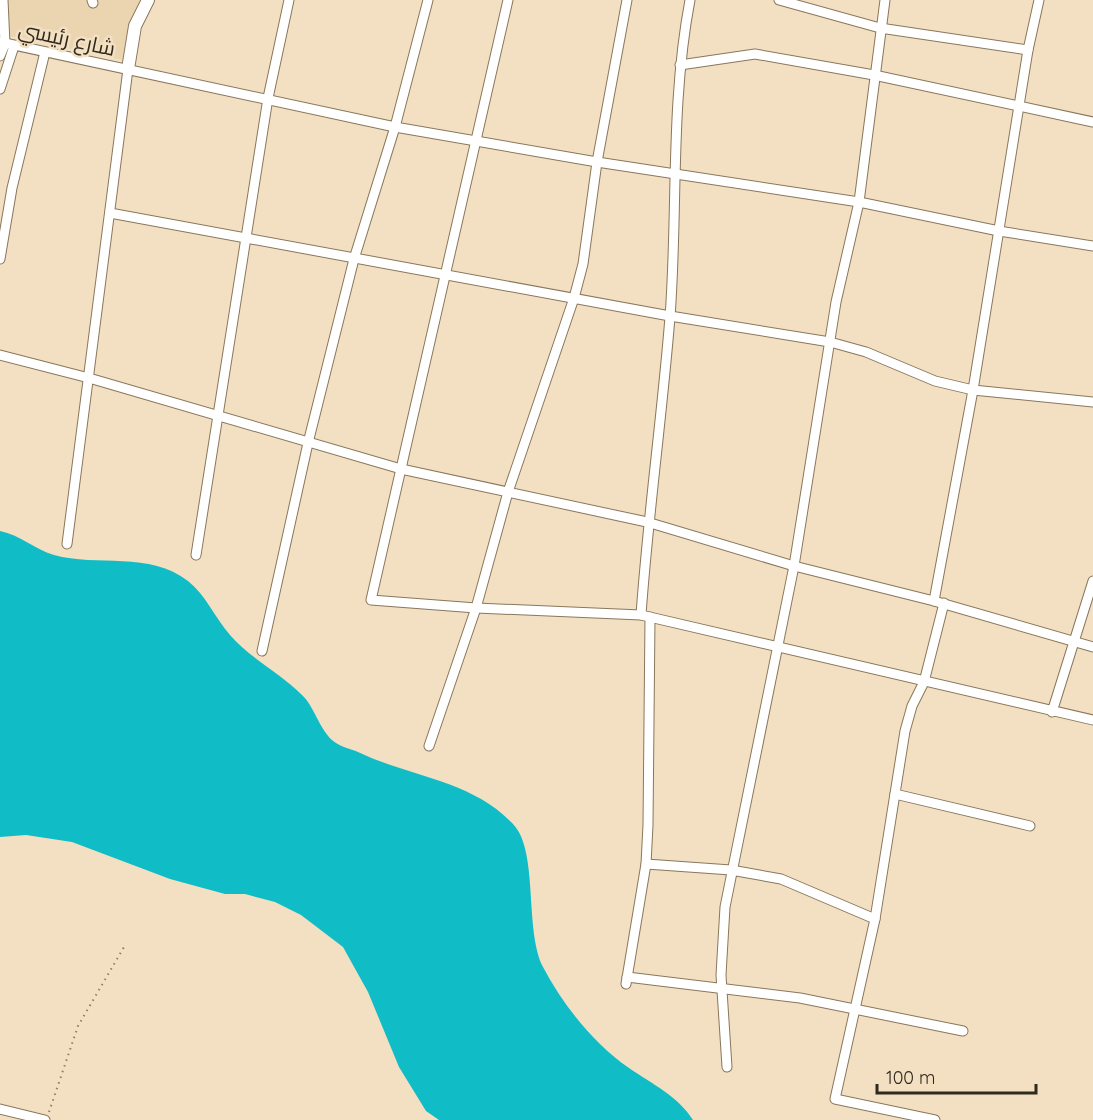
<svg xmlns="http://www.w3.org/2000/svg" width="1093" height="1120" viewBox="0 0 1093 1120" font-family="Quicksand,Cairo,sans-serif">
<rect width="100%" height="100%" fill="#f3e0c2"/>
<path fill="#ebd4b0" d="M0,0H148L129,23L123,60L0,34Z"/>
<path fill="#10bcc5" d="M0,531C20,535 34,549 54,555C97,567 150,551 188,581C206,595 215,618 230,635C251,659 280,673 302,695C314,706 319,728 332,740C338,746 351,749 358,752C410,777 472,780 513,824C539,851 524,929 543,967C563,1005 594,1044 629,1068C652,1084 678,1096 693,1120H439L426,1111L399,1067L368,992L343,947L301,915L275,902L245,894H225L170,879L72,842L26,835L0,837Z"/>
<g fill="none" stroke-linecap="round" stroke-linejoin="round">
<g stroke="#89775c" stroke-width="11">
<g id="street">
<path d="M92,0L93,3"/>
<path d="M508,0L371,600L476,608L641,615L1093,720"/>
<path d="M779,0L880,28L1028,50"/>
<path d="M0,42L395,127L597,162L859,202L999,231L1093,246"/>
<path d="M0,56L5,44L3,0"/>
<path d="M680,65L755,54L874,75L1093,122"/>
<path d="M0,89L14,46"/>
<path d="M110,213L670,316L830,342L866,352L935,381L973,390L1093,402"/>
<path d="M0,259L12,188L45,52"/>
<path d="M0,355L89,378L401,469L647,522L794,566L934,601L1093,647"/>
<path d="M67,544L128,69"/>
<path d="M196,555L268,98L289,0"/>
<path d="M934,601L973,390L1028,50L1039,0"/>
<path d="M641,615C648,515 662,417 670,317C678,211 670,105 690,0"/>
<path d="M262,651L308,443L354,259L395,127L428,0"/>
<path d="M1052,712L1093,581"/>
<path d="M429,746L476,608L508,492L574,298L583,264L597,162L627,0"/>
<path d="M895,794L1030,826"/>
<path d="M646,864L731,870L781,879L875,919"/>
<path d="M627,977L800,998L963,1031"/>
<path d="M626,984L646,864L648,825L650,617"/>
<path d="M727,1067L721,975L725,907L794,566L836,302L859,202L885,0"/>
<path d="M0,1109L45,1120"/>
<path d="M935,1120L835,1099L875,919L905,731L912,706L924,682L944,603"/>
</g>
</g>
<g stroke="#89775c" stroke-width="14">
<path id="secondary" d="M128,69L135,26L148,0"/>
</g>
<path stroke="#8b7f6a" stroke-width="2" stroke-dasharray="1.5 4.5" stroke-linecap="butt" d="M49,1112L78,1026L124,947"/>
<use href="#street" stroke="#fff" stroke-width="9"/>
<use href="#secondary" stroke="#fff" stroke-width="12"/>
</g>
<g text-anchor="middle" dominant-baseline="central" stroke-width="5" stroke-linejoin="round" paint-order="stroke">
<g font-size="21" fill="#30291d" stroke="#f3e0c2">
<text transform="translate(67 38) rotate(12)">شارع رئيسي</text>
</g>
</g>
<path d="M877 1084v9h159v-9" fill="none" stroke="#30291d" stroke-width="3"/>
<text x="886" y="1084" font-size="18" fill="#30291d" stroke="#f3e0c2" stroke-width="4.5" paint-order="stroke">100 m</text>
</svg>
